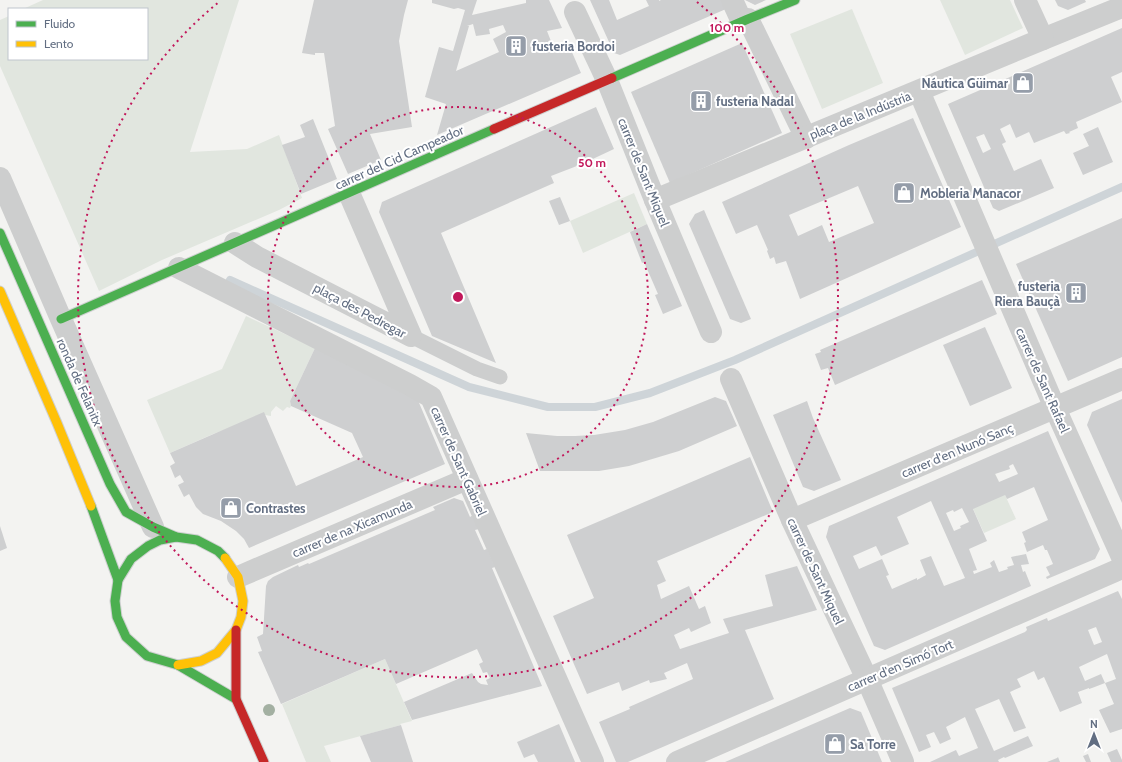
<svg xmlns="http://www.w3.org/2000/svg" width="1122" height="762" viewBox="0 0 1122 762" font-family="Cabin,sans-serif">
<rect width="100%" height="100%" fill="#f3f3f1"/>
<g fill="#e1e6df">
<path d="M43,0H239L190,152L247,149L279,135L302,198L279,210L162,260L99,291L0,66V20L9,16V59H147V9H23Z"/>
<path d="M940,0H1010L1023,28L965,55Z"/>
<path d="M852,9L883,83L822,109L790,34Z"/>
<path d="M634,193L647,224L583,253L570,221Z"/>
<path d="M246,316L315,348L290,401L291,406L290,408L287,407L283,411L276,406L271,412V416L265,415L213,434L170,453L147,400L222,369Z"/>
<path d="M988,458L1016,519L984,533L956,471Z"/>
<path d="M385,659L412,721L400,724L401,725L324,746L331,762H306L282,704Z"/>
</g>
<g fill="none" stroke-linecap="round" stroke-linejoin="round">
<path stroke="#ced4d8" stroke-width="8" d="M230,280L469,387L548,407H595L650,393L735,360L1122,187"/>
</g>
<g fill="#cecfd0" fill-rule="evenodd">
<path d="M314,0H408L404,15L399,41L412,127L370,134L381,160L348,174L328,129L335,126L324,53H315V55L302,53Z"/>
<path d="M432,0H477L472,15L526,3V0H549L562,28L547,31L554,49L568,43L581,73L437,135L446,104L425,97L439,47L453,51L465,10L458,8L454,9L432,3ZM473,24L476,36L490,34L489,29L503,25L506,32L493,39L499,52L456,71L469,26H467Z"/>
<path d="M590,0H609L617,20L649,6L646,0H659V1L661,0H722L726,9L620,55L614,53Z"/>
<path d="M745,0H766L755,5Z"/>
<path d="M1055,0H1085L1086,2L1068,10L1058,6Z"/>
<path d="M1122,28V72L1111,77L1122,102L1076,122L1078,128L1069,132L1070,133L1066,134L1064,131L1034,143L1029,132L1016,138L1010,124L1000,129L1006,142L1002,144L1014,171L1041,159L1054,188L999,211L993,208L948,104ZM984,134L991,149L983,153L976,137Z"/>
<path d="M742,43L782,133L670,183L631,92Z"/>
<path d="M596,107L614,149L582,164L551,176L554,183L441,233L496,363L432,336L379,212L382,202Z"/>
<path d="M913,118L961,227L800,299L786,261L776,264L774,257L770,259L767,251L768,250L757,225L736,234L722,202L849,145ZM858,186L874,223L829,242L822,225L798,236L789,215Z"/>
<path d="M313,119L337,179L301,194L282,145L305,137L300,125Z"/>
<path d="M1098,127L1113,162L1083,175L1073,153L1089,146L1083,134Z"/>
<path d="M560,197L570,221L559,225L549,201Z"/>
<path d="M704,210L751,319L741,323L730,319L689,224L695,214Z"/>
<path d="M1122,218V357L1068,381L1016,264Z"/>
<path d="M647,224L682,306L663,314L655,295L658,294L644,262L642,263L630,232Z"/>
<path d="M982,280L997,314L835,385L828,368L821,370L815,354L821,352L820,350Z"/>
<path d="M985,327L1012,388L970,406L943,345Z"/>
<path d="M315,348L417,398L445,464L249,548L244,539L236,531L221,521L203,514L196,507L189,494L184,497L178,485L184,482L180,475L175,478L170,466L175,463L170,453L264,412L296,486L363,457L352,433L291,406L290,401Z"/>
<path d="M715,397L726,401L737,426L679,451L629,466L599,471H540L526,433L557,436H575L594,435L625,430L653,422Z"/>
<path d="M1122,399V503L1087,425L1092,412Z"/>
<path d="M807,401L813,418L841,480L814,491L803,487L773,415Z"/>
<path d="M1048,431L1100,549L1095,559L1047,579L1046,577L1050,575L1046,567L1053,564L1047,550H1045L1043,545L1027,552L1024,543L1026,542L1022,532L1048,520L1034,487L1007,499L1005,495L973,509L987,541L969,549L977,570L973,571L974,574L992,567L990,563L994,560L999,572L1008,569L1007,567L1014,565L1011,557L1026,554L1029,564L1021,565L1023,572L1025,571L1031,586L885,650L874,646L826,537L829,526ZM1013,464L1018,474L999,482L995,474L1010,469L1009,466ZM931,501L965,578L944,586L931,556L920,560L926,575L917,580V578L892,589L886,576L889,575L882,559L859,569L853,556L876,546L881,556L909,544L897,517ZM962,508L969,522L960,526L961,528L954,531L946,513L953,510L954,512Z"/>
<path d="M750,457L773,512L657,561L666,581L657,585L661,599L689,586L699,609L705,606L711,623L691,632L689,628L674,635L680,649L729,633L723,619L773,606L765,575L797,566L817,610L745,630L774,699L628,762H616L599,722L630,709L629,707L693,679L687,663L664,673L667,679L650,683L649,680L622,691L619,682L587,694L553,616L594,598L567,535Z"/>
<path d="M454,498L463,501L470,517L473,515L479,529L475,530L484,550L487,549L495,567L492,568L542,686L412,720L404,702L472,673L478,682L481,684L488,685L486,680L490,678L487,672L483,673L479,664L483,662L477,649L396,684L385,659L281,704L258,652L262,651L257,637L263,634L266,586L268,581L273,577L298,565L299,567L308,563L309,564L435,510L433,507Z"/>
<path d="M0,526L7,548L0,551Z"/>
<path d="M1118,591L1122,599V729L1110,733L1099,710L1114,704L1105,683L1116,679L1107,654L1079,667L1085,681L1101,674L1105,683L1092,688L1089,689V688L1078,692L1082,703L1060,712L1044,677L1038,680L1034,671L1017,679L1021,687L1010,692L1026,728L1014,732L999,699L975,709L994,751L1028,736L1033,746L1005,758L1004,757L998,760L999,762H930L956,750L959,756L978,748L965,717L946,727L951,739L940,744L934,732L926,735L931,747L919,752L892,688L1025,632L1027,630L1026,627L1047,618L1048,621ZM1096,627L1102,642L1094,645L1088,630Z"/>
<path d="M850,708L861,712L882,762H725Z"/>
<path d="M559,724L575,762H538L534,754L524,758L517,742Z"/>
<path d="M401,725L413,762H371L360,736Z"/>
<path d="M1117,749L1122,760V762H1111L1107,753Z"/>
<path d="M1088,754L1091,762H1086L1083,756Z"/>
<path d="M1058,757L1060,762H1047L1057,758Z"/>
</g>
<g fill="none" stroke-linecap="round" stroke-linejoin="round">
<g stroke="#ced0d0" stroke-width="11">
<g id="fast">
<path d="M612,78L748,19L795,0"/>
<path d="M0,233L110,484L126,512L153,527L176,537L197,540L218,551L225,558"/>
<path d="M61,319L494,129"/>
<path d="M91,506L118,580"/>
<path d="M176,537L160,540L148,546L131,559L118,580L115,601L117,617L126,637L147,656L178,665L236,699"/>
</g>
</g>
<g stroke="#ced0d0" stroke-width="11">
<g id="slow">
<path d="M0,291L57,423L91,506"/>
<path d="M178,665L201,661L217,653L236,630L241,617L243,601L238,577L225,558"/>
</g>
</g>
<g stroke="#ced0d0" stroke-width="11">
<g id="jam">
<path d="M494,129L612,78"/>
<path d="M236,630V699L264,762"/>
</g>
</g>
<path stroke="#cdcece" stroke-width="15" d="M411,336L477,369L500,377"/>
<g stroke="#cdcece" stroke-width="22">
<path d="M732,0L742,22"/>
<path d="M575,12L607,80L655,200L711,332"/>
<path d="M748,19L806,138"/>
<path d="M1043,39L1122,7"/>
<path d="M919,91L1055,408L1122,557"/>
<path d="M0,178L61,319L153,527"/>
<path d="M655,200L1043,39L1025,0"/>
<path d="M235,243L257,257L411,336L349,193"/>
<path d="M179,268L410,385L431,397L593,762"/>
<path d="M731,379L792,520L867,679L903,762"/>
<path d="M792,520L1122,379"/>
<path d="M238,577L467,479"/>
<path d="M677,762L1122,568"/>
</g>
<use href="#fast" stroke="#4caf50" stroke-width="9"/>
<use href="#slow" stroke="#ffc107" stroke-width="9"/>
<use href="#jam" stroke="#c62828" stroke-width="9"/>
</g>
<circle fill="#a3b0a2" cx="269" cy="710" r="6"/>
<g fill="none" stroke="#c2185b" stroke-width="2" stroke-dasharray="2 4">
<circle cx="458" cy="297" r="190"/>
<path d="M697 2A380 380 0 1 1 219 2"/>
</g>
<defs>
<g id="building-square" transform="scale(1.15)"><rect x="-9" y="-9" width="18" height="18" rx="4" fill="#959da9" stroke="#fff"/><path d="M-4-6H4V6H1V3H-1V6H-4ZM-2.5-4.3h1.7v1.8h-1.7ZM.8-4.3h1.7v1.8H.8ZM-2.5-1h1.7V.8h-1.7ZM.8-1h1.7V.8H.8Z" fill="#fff"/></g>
<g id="shop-square" transform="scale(1.15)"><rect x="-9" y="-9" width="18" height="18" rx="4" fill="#959da9" stroke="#fff"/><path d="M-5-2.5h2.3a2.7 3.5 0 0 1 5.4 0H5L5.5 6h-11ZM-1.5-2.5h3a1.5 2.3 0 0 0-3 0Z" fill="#fff"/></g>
</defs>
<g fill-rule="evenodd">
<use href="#building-square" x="516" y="46"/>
<use href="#shop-square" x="1023" y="83"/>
<use href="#building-square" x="701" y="101"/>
<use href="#shop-square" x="904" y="193"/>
<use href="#building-square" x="1076" y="293"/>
<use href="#shop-square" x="231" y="508"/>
<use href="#shop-square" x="835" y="744"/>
</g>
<g text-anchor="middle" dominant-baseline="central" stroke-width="4" stroke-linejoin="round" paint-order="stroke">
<g font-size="13" font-weight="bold" fill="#626e82" stroke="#fff" text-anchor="start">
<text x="532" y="46">fusteria Bordoi</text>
<text x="1008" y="83" text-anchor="end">Náutica Güimar</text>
<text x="716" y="101">fusteria Nadal</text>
<text x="920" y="193">Mobleria Manacor</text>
<text x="1060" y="286" text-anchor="end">fusteria<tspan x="1060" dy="15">Riera Bauçà</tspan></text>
<text x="246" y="508">Contrastes</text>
<text x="850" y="744">Sa Torre</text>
</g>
<g font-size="13" fill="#626e82" stroke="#fff">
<text transform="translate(860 115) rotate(-22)">plaça de la Indústria</text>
<text transform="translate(399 157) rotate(-24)">carrer del Cid Campeador</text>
<text transform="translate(644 172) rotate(68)">carrer de Sant Miquel</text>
<text transform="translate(360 310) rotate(28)">plaça des Pedregar</text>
<text transform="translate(1043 380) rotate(66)">carrer de Sant Rafael</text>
<text transform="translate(80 382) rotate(66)">ronda de Felanitx</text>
<text transform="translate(957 450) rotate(-23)">carrer d'en Nunó Sanç</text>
<text transform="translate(459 461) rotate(66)">carrer de Sant Gabriel</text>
<text transform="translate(352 528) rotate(-23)">carrer de na Xicamunda</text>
<text transform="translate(816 571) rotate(65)">carrer de Sant Miquel</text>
<text transform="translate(900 665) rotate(-23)">carrer d'en Simó Tort</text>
</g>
</g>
<circle cx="458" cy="297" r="6" fill="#c2185b" stroke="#fff" stroke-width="2"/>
<g font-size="12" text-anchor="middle" font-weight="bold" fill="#c2185b" stroke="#fff" stroke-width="4" stroke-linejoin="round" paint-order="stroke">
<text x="727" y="32">100 m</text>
<text x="592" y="167">50 m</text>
</g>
<rect x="8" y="8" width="140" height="52" fill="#ffffff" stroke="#c0c5cd"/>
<rect x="16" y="21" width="20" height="6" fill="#4caf50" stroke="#c0c5cd"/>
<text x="44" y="28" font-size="12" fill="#626e82">Fluido</text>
<rect x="16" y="41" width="20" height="6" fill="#ffc107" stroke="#c0c5cd"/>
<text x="44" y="48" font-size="12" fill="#626e82">Lento</text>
<g transform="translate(1094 734)" stroke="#ffffff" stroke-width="3" paint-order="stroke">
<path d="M0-3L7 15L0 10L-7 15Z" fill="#626e82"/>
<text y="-6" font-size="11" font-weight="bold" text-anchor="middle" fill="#626e82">N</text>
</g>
</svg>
